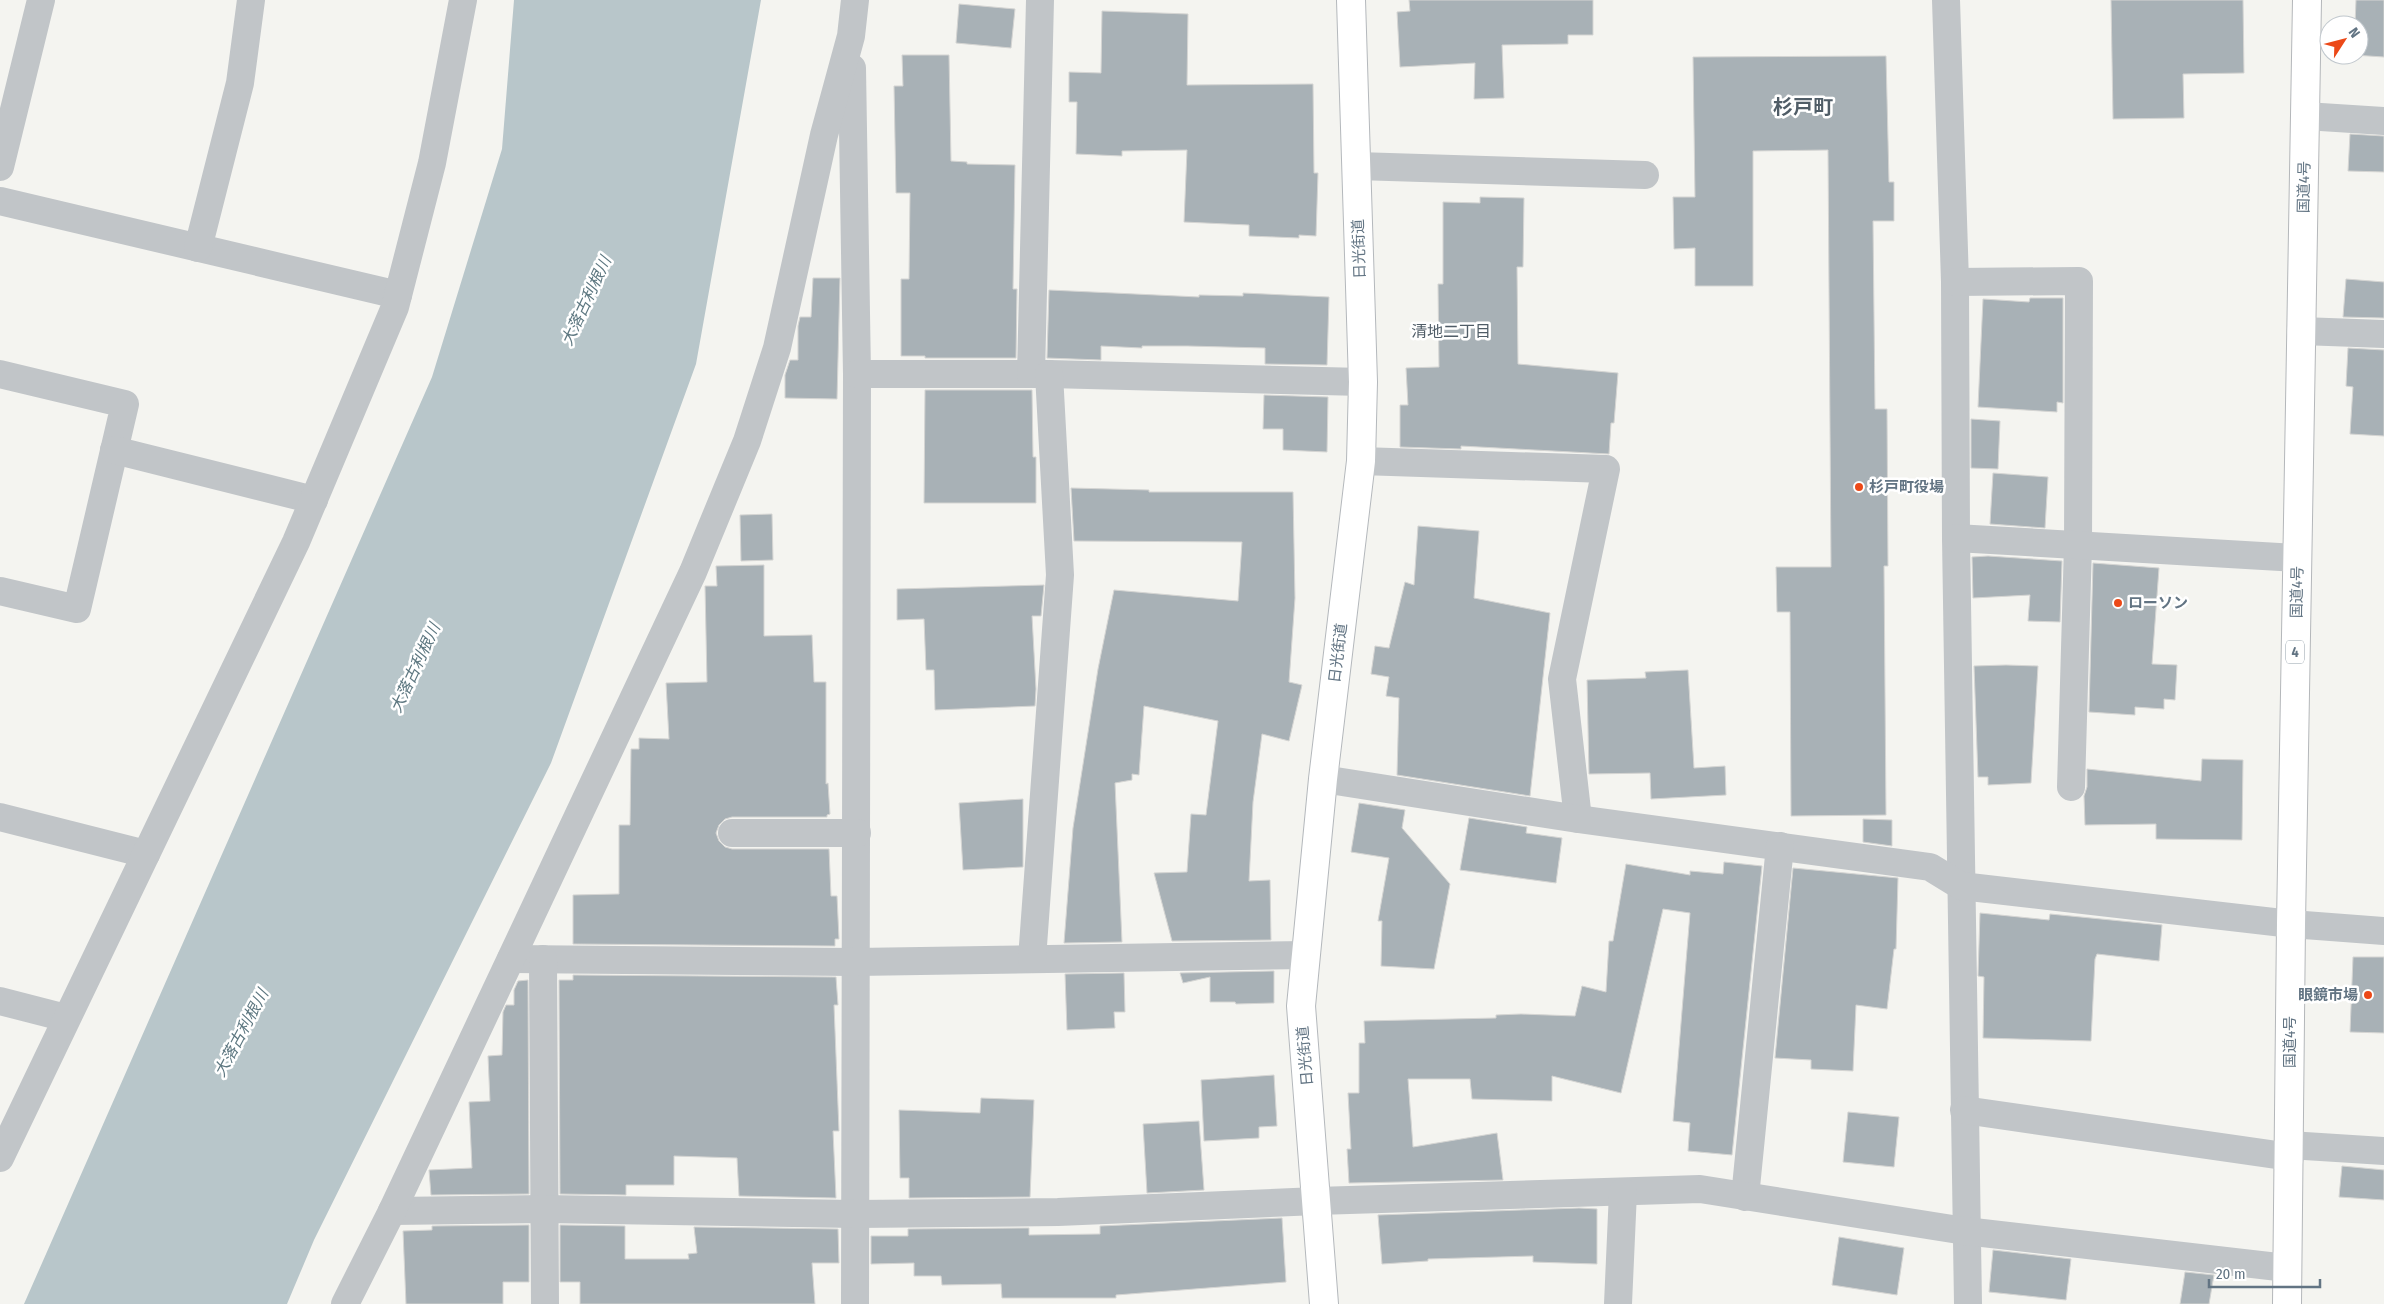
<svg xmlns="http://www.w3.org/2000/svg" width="2384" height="1304" viewBox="0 0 2384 1304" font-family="'Fira Sans Condensed','Noto Sans JP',sans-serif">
<rect width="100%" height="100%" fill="#f4f4f0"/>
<path fill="#b8c6ca" d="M514,0H761L696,364L551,763L314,1240L287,1304H24L432,377L502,149Z"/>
<g fill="#a8b1b6" stroke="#d5d5d3">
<path d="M1409,0H1593V35H1568V44L1502,45L1504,98L1474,99L1475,63L1400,67L1397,12L1410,11Z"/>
<path d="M2111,0H2243L2244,73L2183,74L2184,118L2113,119Z"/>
<path d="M2356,0H2384V57L2353,55H2359V25H2355Z"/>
<path d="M959,4L1015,9L1011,48L956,43Z"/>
<path d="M1102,11L1188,14L1187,85L1313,84L1314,173H1318L1316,236L1299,235V238L1249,236V225L1184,222L1187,150L1122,151V156L1076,154L1077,102H1069V72L1101,73Z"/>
<path d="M902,55H949L951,161L967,162V164L1015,165L1013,289H1017L1016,358H925V356H901V279H909L910,193H896L894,86H903Z"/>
<path d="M1886,56L1889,182H1894V221H1873L1875,409H1887L1888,566H1884L1886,815L1791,816L1790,612H1777L1776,567H1831L1828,150L1753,151V286H1695V248L1674,249L1673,197H1695L1693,57Z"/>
<path d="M2350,134L2384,136V172L2348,171Z"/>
<path d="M1480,197L1524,198L1523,267H1517L1518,364L1618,373L1614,423H1611L1609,454L1461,446V449L1400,447V405H1408L1406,368L1439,367L1438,284H1443V202L1480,203Z"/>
<path d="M813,278H840L837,399L785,398V375L790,360H798V326L800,317H811Z"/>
<path d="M2346,279L2384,282V318L2343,317Z"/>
<path d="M1049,290L1199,297V295L1243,296V293L1329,297L1327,365L1265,364V348L1188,346H1142V348L1101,346V360L1047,358Z"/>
<path d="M2030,298H2063V403L2057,402V412L1978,407L1983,299L2029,302Z"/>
<path d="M2348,348L2384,350V436L2350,434L2353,387L2346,386Z"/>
<path d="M925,390H1032L1033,457H1036V503H924Z"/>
<path d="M1264,395L1328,397L1327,452L1283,450V429H1263Z"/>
<path d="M1971,419L2000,421L1998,469L1971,468Z"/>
<path d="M1993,473L2048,477L2045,528L1990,524Z"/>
<path d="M1071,488L1149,490V492H1293L1295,598L1289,682L1302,685L1289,741L1262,734L1253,802L1249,881L1270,880L1271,940L1172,941L1154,873L1187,872L1191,814L1206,815L1218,721L1144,706L1139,775L1132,774V780L1115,783L1122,942L1064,943L1073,828L1098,669L1114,590L1238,601L1242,542L1074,541Z"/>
<path d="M772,514L773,560L741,561L740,515Z"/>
<path d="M1418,526L1479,531L1474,598L1550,613L1530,796L1397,775L1399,698L1386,696L1389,677L1371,674L1375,646L1389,648L1405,582L1414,585Z"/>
<path d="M1988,556L2062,561L2060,622L2028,621L2030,595L1973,598L1972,557Z"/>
<path d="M2093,563L2159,568L2152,664L2177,665L2175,700L2164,699V709L2135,707V715L2089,712Z"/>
<path d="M764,565V636L812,635L814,682H826V784L828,783L830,814L827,815V817H732L725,819L719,825L716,833L719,841L725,847L732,849H829L831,896H837L839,939H835V946L573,944V895L619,894V825H630L631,749H639V738L669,739L666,683L707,682L705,586H717L716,566Z"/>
<path d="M1044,585L1041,616H1032L1036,689L1035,706L935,710L934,670H926L924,619L897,620V589Z"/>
<path d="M2006,665L2038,666L2031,783L1988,785V777H1978L1974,666Z"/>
<path d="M1688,670L1694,768L1725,766L1726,795L1651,799L1650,773L1589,774L1587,680L1646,678L1645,672Z"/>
<path d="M2202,759L2243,760L2242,840L2156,839V824L2085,825L2084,796L2087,787V769L2201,781Z"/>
<path d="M1023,799V867L963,870L959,803Z"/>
<path d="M1359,803L1405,810L1402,828L1450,884L1434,969L1381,966L1382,921H1378L1389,858L1351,852Z"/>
<path d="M1469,818L1527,827L1526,833L1562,838L1556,883L1460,870Z"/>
<path d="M1863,819L1892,820V846L1863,842Z"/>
<path d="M1724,862L1762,866L1732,1155L1688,1151L1690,1123L1673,1121L1690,913L1663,909L1621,1093L1552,1076V1101L1472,1099L1470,1079H1408L1413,1147L1497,1133L1503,1180L1349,1183L1347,1149H1351L1348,1093H1359V1043H1365L1364,1021L1496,1018V1015L1521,1014L1575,1016L1582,986L1606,992L1609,941H1613L1626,864L1690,875V871L1723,874Z"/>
<path d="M1793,868L1898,878L1896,949H1894L1887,1009L1856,1005L1853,1071L1811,1069V1060L1775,1058Z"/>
<path d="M1980,913L2049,920L2050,914L2162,925L2159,961L2097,954L2095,959L2091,1041L1983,1038L1984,977L1978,976Z"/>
<path d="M2353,957H2384V1033L2350,1032Z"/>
<path d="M1274,971V1003L1236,1004L1235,1002H1210V977L1183,983L1180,973Z"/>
<path d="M1124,973L1125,1012H1114L1115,1028L1067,1030L1065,974Z"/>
<path d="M573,975L836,977L838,1005H834L839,1131H833L836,1198L739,1196L737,1158L674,1156V1185H626V1195L560,1194L559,980H573Z"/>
<path d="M528,980L529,1194L431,1195L429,1170L472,1168L469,1102L490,1101L488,1056L502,1055L503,1012L506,1005H514V990L518,981Z"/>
<path d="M1274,1075L1277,1126L1259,1127V1138L1204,1141L1201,1080Z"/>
<path d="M981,1098L1034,1100L1030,1197L909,1198V1178H900L899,1110L980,1113Z"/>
<path d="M1848,1112L1899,1117L1894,1167L1843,1162Z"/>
<path d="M1199,1121L1204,1190L1147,1193L1143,1124Z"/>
<path d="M2342,1166L2384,1170V1200L2339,1197Z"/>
<path d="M1579,1208L1597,1209V1264L1533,1262V1256L1428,1259V1261L1382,1264L1378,1215Z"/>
<path d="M1282,1218L1286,1282L1116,1295V1298H1002L1001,1284L942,1285L941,1276H914V1263L871,1264V1236H908V1229L1029,1228V1235L1100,1234V1226Z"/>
<path d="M529,1225V1282H503V1304H406L403,1231L432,1230V1226Z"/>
<path d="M560,1225L625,1226V1259H689L688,1254L697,1253L694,1227L838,1229L839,1263H812L815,1304H580V1282H560Z"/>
<path d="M1839,1237L1904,1248L1897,1295L1832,1285Z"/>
<path d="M1993,1250L2071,1259L2066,1300L1989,1292Z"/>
<path d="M2185,1272L2214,1275L2209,1304H2180Z"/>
</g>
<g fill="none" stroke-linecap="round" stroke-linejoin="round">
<g stroke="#b4b8bc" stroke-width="30">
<path id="major" d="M1324,1304L1301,1006L1323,779L1361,461L1363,382L1351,0"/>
</g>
<g stroke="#b4b7ba" stroke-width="30">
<path id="highway" d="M2287,1304L2291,924L2307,0"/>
</g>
<g stroke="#c1c5c8" stroke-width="28">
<path d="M1946,0L1955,282L1956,538L1968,1304"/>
<path d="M852,68L857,374L855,1304"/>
<path d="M2305,116L2384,121"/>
<path d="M1357,166L1645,175"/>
<path d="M0,167L41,0"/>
<path d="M0,201L398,295"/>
<path d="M198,248L240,83L251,0"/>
<path d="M1955,282L2079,281L2078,545L2071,787"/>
<path d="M2301,331L2384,334"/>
<path d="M0,374L125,404L77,609L0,591"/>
<path d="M857,374H1049L1363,382"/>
<path d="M1031,374L1040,0"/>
<path d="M114,450L314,500"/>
<path d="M1361,461L1606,469L1562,679L1578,819"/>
<path d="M1956,538L2297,558"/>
<path d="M1323,779L1578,819L1930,867L1961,886L2291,924L2384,931"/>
<path d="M0,817L146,854"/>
<path d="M732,833H857"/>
<path d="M511,959L856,962L1305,955"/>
<path d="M543,959L545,1304"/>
<path d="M1032,959L1060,575L1049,374"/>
<path d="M0,1001L66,1018"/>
<path d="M1964,1110L2290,1157"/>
<path d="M2289,1145L2384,1151"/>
<path d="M0,1158L296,542L395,307L432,163L463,0"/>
<path d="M1745,1197L1780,846"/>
<path d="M392,1211L544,1209L855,1214L1058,1212L1317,1201L1700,1189L1965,1231L2287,1268"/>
<path d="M345,1304L392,1211L693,572L747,441L777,348L824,135L851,36L855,0"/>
<path d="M1618,1304L1623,1192"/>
</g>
<use href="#major" stroke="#fff" stroke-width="28"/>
<use href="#highway" stroke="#fff" stroke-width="28"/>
</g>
<g fill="#ec4918" stroke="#fff" stroke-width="2">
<circle cx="1859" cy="487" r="5"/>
<circle cx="2118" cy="603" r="5"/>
<circle cx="2368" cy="995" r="5"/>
</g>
<g text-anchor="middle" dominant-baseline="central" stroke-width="5" stroke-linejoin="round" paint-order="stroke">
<rect fill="#fff" stroke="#919ea8" stroke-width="1" x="2286" y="640.5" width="18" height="23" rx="4"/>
<g font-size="14" font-weight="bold" fill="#627483">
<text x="2295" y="652">4</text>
</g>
<g font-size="15" fill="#627483" stroke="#fff">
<text transform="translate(2304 187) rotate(-89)">国道4号</text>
<text transform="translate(1359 249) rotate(-92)">日光街道</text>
<text transform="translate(2297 592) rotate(-89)">国道4号</text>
<text transform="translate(1338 653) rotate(-83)">日光街道</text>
<text transform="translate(2290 1042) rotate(-90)">国道4号</text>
<text transform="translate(1305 1056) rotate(-95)">日光街道</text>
</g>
<g font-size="15" font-weight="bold" fill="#627483" stroke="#fff" text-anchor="start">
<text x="1869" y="487">杉戸町役場</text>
<text x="2128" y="603">ローソン</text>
<text x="2358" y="995" text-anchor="end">眼鏡市場</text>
</g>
<g font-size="16" font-style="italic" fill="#5d7780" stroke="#fff">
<text transform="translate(586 301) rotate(-65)">大落古利根川</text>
<text transform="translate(415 668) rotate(-65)">大落古利根川</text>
<text transform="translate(241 1033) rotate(-62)">大落古利根川</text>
</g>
<g font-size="16" fill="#505d67" stroke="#fff">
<text x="1451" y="331">清地二丁目</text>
</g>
<g font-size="20" font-weight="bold" fill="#505d67" stroke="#fff">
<text x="1803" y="107">杉戸町</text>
</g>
</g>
<g transform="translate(2344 40) rotate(54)"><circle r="24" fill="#ffffff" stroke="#c0c7cd"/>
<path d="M0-4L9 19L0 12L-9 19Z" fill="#ec4918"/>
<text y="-8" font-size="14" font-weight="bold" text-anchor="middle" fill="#627483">N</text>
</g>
<path d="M2209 1279v8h111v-8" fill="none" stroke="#627483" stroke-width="2.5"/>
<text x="2216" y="1279" font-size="15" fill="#627483" stroke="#ffffff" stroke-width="4" paint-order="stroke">20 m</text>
</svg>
